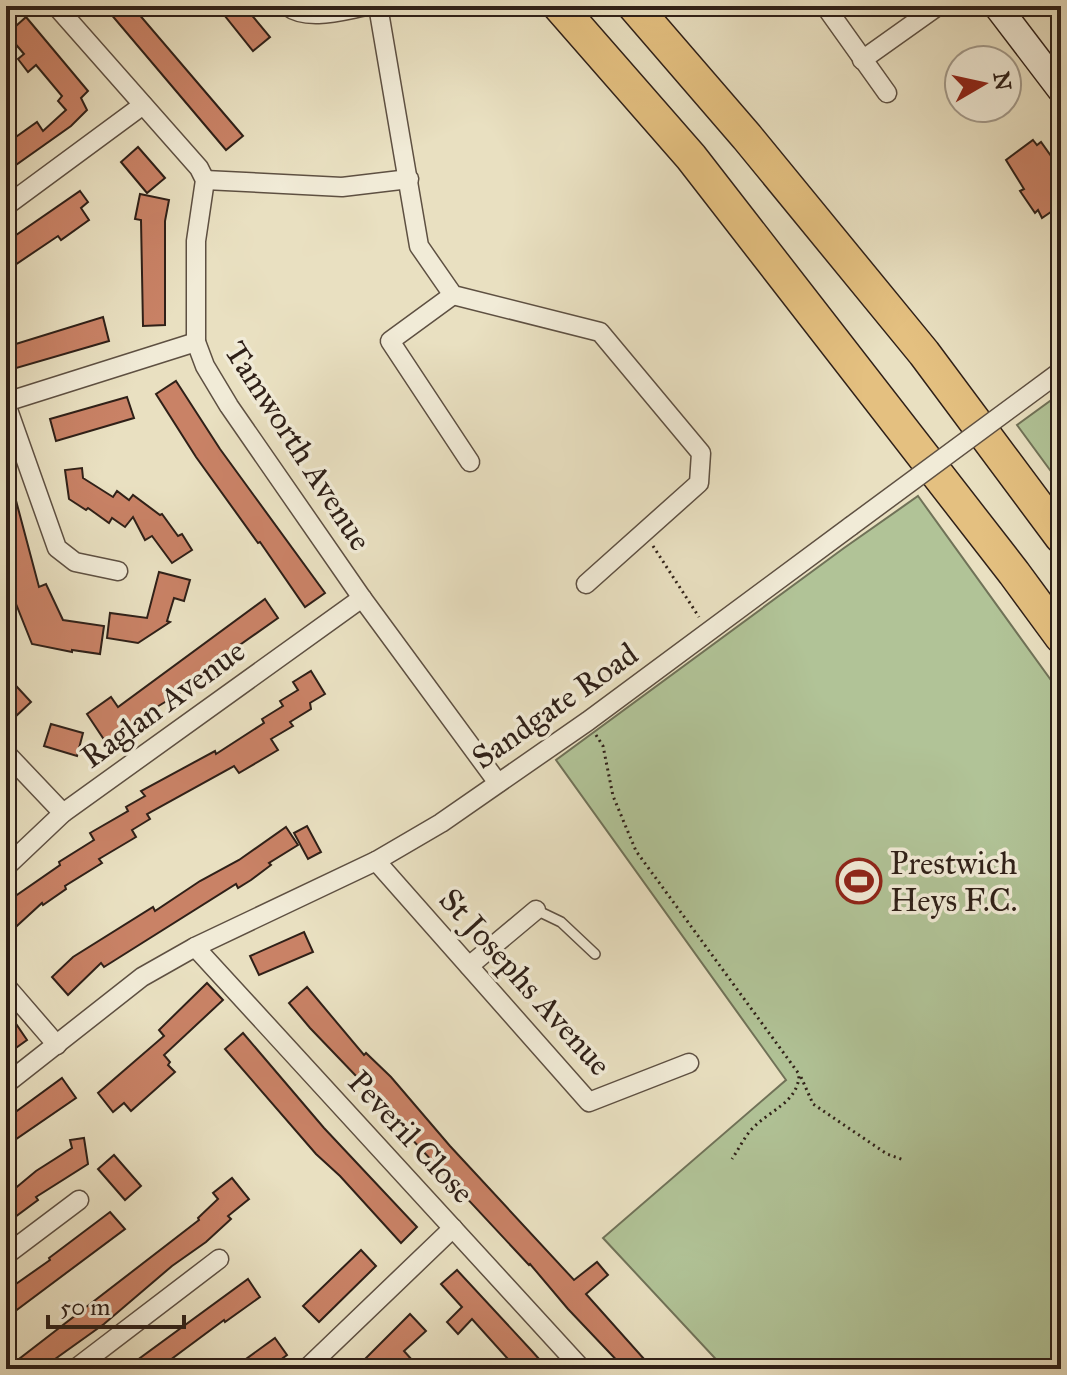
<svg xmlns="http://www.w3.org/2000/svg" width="1067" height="1375" viewBox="0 0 1067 1375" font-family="'IM FELL Great Primer',serif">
<rect width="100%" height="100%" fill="#e9e0c1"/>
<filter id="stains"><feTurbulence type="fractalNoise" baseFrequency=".0025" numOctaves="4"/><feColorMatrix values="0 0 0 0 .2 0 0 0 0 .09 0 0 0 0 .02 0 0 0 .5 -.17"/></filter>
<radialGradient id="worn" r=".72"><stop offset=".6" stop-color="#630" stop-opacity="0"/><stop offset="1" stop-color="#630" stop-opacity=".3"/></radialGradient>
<g fill="#b1c397" stroke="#707258" stroke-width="2">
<path d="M1061,393V485L1017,425Z"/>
<path d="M918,496L1061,694V1369H725L603,1238L786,1080L556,760L844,548Z"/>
</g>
<g fill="#c98266" stroke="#2f2018" stroke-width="2">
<path d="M104,6H132L243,136L226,150Z"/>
<path d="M217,6H244L270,37L253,51Z"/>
<path d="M26,17L88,91L81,98L87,110L71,126L6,172V144L37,122L43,131L66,110L58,101L62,96L36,65L28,72L18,59L24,54L7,34Z"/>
<path d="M1033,140L1037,145L1041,142L1061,170V205L1042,218L1038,210L1035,213L1020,191L1024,189L1006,160Z"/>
<path d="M138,147L165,178L147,193L121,162Z"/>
<path d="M80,191L88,202L81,208L89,220L61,240L58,236L6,271V242Z"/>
<path d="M140,194L169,200L165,221V325L143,326L141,220L135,219Z"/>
<path d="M103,317L109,341L6,371V347Z"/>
<path d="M176,381L220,449L325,593L305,607L260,542L258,543L196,457L156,394Z"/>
<path d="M127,397L134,418L56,441L50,419Z"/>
<path d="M82,468L83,478L113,497L117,491L129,500L133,495L160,515L162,514L178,536L182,534L192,550L172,563L152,536L145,540L133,517L125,527L112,518L109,523L88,508L86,510L69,499L65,470Z"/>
<path d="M10,478L39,587L46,584L63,620L104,626L100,654L72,650V652L32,644L12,594L6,596V479Z"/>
<path d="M159,572L190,580L184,601L174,598L167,621L170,622L138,643L107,638L110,613L147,618Z"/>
<path d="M265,599L278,618L217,661L221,668L147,713L107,744L87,714L111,697L118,707Z"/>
<path d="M311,671L325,694L310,703L311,709L290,722L293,726L271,739L278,750L239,773L234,766L147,814L150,819L132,830L136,837L99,859L102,863L65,886L66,889L43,905L42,903L6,936V905L14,897L60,865L59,862L94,840L90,833L128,811L126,807L145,796L141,791L215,751L216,754L264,723L262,719L283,706L280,701L298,690L293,682Z"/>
<path d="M6,675L31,702L15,717L6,708Z"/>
<path d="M51,724L83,733L77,756L44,746Z"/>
<path d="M307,826L321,852L308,859L294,833Z"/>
<path d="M286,827L298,845L269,863L271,865L251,880L238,888L236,884L104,967L101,963L68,995L52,977L73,957L153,907L155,911L200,881L239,860Z"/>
<path d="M304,932L313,952L259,975L250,956Z"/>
<path d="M207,983L223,1000L164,1055L170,1062L168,1065L175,1072L131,1111L124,1103L113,1112L98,1093L164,1036L159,1030Z"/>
<path d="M307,987L364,1055L366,1053L391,1077L450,1146L574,1280L597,1262L608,1275L586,1294L653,1369H625L568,1309L530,1264L529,1265L380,1105L382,1103L310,1028L289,1003Z"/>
<path d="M6,1009L27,1040L6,1055Z"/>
<path d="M243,1033L324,1128L417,1227L401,1243L340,1176L316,1154L225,1049Z"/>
<path d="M62,1078L76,1098L6,1146V1119Z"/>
<path d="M84,1138L88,1164L36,1197L38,1200L11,1220L6,1212V1196L36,1171L72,1148L70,1140Z"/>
<path d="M114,1155L141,1186L125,1200L98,1169Z"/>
<path d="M232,1178L249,1199L228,1216L231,1219L206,1242L172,1266L104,1324L41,1369H6L199,1220L198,1218L218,1199L213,1193Z"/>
<path d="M110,1212L125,1229L6,1318V1291L50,1260L49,1258Z"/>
<path d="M361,1250L376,1266L319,1322L303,1306Z"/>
<path d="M457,1270L531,1350L548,1369H517L472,1319L458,1334L447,1322L462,1307L441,1284Z"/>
<path d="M248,1279L260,1297L225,1322L224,1320L158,1369H125Z"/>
<path d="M410,1314L426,1331L404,1351L420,1369H398L393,1363L386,1369H355Z"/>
<path d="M275,1338L287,1355L268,1369H232Z"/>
</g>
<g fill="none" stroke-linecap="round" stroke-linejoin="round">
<g stroke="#5e5042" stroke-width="12">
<path id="lane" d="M536,910L561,922L595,954"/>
</g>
<g stroke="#5e5042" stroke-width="21">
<g id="street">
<path d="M56,6L199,168L205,180L196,241V342L205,366L229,406L362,598L498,783"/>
<path d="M287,6C308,22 344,10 367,6"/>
<path d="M378,6L419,246L453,295L600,332L701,453L699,483L586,584"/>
<path d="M825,6L887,93"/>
<path d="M862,60L938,6"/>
<path d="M205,180L342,187L409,179"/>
<path d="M6,206L143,105"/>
<path d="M453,295L390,341L470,462"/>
<path d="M6,402L196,342"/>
<path d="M6,404L57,548L75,562L118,571"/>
<path d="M6,753L63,813"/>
<path d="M376,861L589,1102L689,1063"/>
<path d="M6,867L63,813L362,598"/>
<path d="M195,947L582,1369"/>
<path d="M469,966L536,910"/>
<path d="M6,986L57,1045"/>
<path d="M6,1084L142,977L195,947L376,861L441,823L588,721L851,526"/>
<path d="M6,1255L79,1200"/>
<path d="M75,1369L219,1259"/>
<path d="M306,1369L453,1228"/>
</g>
</g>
<g stroke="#2f2018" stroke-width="29">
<path id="secondary" d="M997,6L1061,90"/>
</g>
<g stroke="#2f2018" stroke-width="35">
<g id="highway">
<path d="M559,6L691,157L1014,573L1061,637"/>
<path d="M634,6L747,137L924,353L1061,537"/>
</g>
</g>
<g stroke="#2f2018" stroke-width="3" stroke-dasharray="2 4" stroke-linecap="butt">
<path d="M653,546L699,617"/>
<path d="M596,735L603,746L613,796L636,851L799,1074C799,1103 767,1111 750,1131C743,1140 738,1150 732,1159"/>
<path d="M801,1077L813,1104L887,1154L904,1160"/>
</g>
<use href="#lane" stroke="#f1ebd7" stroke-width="9"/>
<use href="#street" stroke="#f1ebd7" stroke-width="18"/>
<use href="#secondary" stroke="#f1ebd7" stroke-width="26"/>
<use href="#highway" stroke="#e4c080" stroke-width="32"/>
<g stroke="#5e5042" stroke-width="21" stroke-linecap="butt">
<path id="street-bridge" d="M851,526L1061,371"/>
</g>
<use href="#street-bridge" stroke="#f1ebd7" stroke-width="18"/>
</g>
<defs>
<g id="stadium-ring" transform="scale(2.3)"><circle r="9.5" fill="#f1ebd7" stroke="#8f2418" stroke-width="1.5"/><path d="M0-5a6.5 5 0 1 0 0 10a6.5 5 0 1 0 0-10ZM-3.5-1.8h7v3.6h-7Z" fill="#8f2418"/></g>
</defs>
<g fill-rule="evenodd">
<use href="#stadium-ring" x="859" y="881"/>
</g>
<g text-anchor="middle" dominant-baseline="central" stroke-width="7" stroke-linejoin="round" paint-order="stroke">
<g font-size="32" fill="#2f2018" stroke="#f1ebd7">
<text transform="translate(298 446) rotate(57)">Tamworth Avenue</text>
<text transform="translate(163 704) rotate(-36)">Raglan Avenue</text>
<text transform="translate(555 706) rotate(-35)">Sandgate Road</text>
<text transform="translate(525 982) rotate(48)">St Josephs Avenue</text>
<text transform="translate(411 1137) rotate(47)">Peveril Close</text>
</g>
<g font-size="32" fill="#2f2018" stroke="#f1ebd7" text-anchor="start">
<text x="890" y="863">Prestwich<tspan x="890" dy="37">Heys F.C.</tspan></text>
</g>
</g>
<rect width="1067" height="1375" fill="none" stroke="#e9e0c1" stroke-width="32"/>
<rect x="8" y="8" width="1051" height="1359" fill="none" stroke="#2f2018" stroke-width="4"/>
<rect x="16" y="16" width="1035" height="1343" fill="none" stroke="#2f2018" stroke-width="2"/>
<g transform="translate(983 84) rotate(81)"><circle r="38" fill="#f1ebd7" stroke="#a39a8b" stroke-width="2"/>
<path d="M0-6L14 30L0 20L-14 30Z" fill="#8f2418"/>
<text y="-12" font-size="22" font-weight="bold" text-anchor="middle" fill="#2f2018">N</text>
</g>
<path d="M48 1315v12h136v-12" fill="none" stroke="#2f2018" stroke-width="4"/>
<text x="60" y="1315" font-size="24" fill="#2f2018" stroke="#f1ebd7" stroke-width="6" paint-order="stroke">50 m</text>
<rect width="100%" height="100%" filter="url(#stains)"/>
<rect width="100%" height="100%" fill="url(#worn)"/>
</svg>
